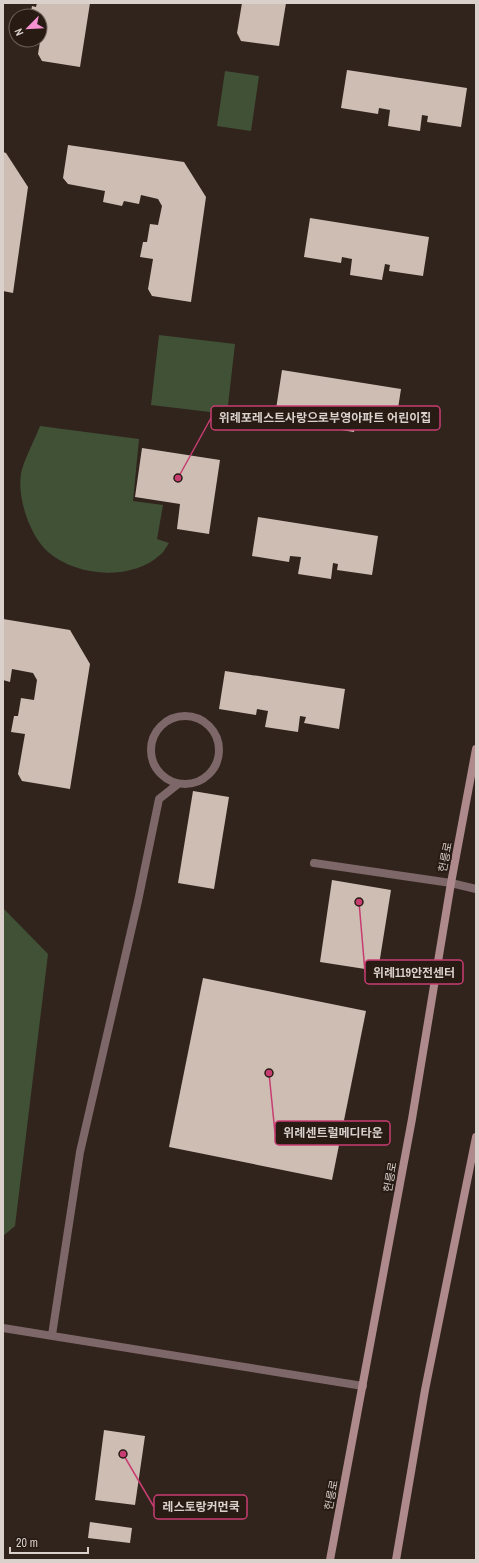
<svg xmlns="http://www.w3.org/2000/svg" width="479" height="1563" viewBox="0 0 479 1563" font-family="'Archivo Narrow','Noto Sans KR',sans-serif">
<rect width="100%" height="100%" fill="#31241d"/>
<g fill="#405136">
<path d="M225,71L259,76L251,131L217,126Z"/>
<path d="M159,335L235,344L227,414L151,405Z"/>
<path d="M40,426L139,439L133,501L163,505L157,539L169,543C166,547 164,552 160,555C131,581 77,577 48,552C30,536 17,498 21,474C23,462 35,439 40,426Z"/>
<path d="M3,908L48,954L15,1226L3,1236Z"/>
</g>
<g fill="#cebdb3">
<path d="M37,3H90L80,67L42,61L38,54L43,24L40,23V16H30L32,6L36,7Z"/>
<path d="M242,3H286L279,46L241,41L237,33Z"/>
<path d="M347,70L467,88L461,127L427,122L428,116L422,115L420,131L388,126L390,110L379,108L378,114L341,108Z"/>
<path d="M68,145L184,162L206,197L191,302L152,296L148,289L153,259L140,257L143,242H147L150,224L158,225L162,206L158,199L141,195L139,204L124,201L122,206L103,202L105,191L68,184L63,178Z"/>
<path d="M3,152L6,153L28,187L13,293L3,291Z"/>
<path d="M310,218L429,237L423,276L389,271L390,265L385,264L382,280L350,275L352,259L342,257L341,263L304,257Z"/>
<path d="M282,370L401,389L395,428L361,423L362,417L356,416L354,432L322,427L324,410L313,409V415L276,409Z"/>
<path d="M142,448L220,460L209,534L177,529L180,504L135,497Z"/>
<path d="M258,517L378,536L372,575L337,570L338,564L333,563L331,579L298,574L301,557L290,556L289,562L252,556Z"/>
<path d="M3,619L70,630L90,664L70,789L22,781L18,774L25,734L11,732L14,716H18L21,698L34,700L37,680L33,673L12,669L10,682L3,680Z"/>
<path d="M225,671L345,689L339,729L304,723L306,717L300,716L298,732L265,727L268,711L257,709L256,715L219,709Z"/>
<path d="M193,791L229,797L214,889L178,883Z"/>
<path d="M332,880L391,890L378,971L320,962Z"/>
<path d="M203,978L366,1011L332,1180L169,1147Z"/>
<path d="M104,1430L145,1436L135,1505L95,1500Z"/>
<path d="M90,1522L132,1528L130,1543L88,1538Z"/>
</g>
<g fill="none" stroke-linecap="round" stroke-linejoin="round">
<g stroke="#7e6768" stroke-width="8">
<circle cx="185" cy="750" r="34"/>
<path d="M314,863L451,883L476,889"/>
<path d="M52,1335L80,1152L138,901L159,799L178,784"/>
</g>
<path stroke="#7e6768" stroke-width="8" d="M3,1328L363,1386"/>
<g stroke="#af8a8c" stroke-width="8">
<path d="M330,1560L412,1119L451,883L476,749"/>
<path d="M396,1560L425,1390L476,1137"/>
</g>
</g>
<g text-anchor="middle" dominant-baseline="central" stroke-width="4" stroke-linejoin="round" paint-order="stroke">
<g font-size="11" fill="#dad1cc" stroke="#271b13">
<text transform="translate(445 857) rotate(-79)">헌릉로</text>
<text transform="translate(390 1177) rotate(-80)">헌릉로</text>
<text transform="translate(331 1495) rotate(-79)">헌릉로</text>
</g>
</g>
<path fill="none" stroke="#c73d72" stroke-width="1.5" d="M178 478L211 418M359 902L365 972M269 1073L275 1133M123 1454L154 1507"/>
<g fill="#c73d72" stroke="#271b13" stroke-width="1.5">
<circle cx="178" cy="478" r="4"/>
<circle cx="359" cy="902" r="4"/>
<circle cx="269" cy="1073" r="4"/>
<circle cx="123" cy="1454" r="4"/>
</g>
<g fill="#271b13" stroke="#c73d72" stroke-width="1.5">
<rect x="211" y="406" width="229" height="24" rx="4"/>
<rect x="365" y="960" width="98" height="24" rx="4"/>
<rect x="275" y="1121" width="115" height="24" rx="4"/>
<rect x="154" y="1495" width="93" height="24" rx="4"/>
</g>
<g font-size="12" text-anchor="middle" font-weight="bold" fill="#dad1cc">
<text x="325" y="422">위례포레스트사랑으로부영아파트 어린이집</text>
<text x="414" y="977">위례119안전센터</text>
<text x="333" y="1137">위례센트럴메디타운</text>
<text x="201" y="1511">레스토랑커먼쿡</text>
</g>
<rect width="479" height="1563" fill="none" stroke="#dad1cc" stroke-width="8"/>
<g transform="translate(28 28) rotate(246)"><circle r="19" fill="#271b13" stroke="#6f645d"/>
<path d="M0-3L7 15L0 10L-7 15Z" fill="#f591d1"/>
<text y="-6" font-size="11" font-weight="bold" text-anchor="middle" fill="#dad1cc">N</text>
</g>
<path d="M10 1547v6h78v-6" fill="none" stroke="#dad1cc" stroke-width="2"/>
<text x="16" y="1547" font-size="12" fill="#dad1cc" stroke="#271b13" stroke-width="3" paint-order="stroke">20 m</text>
</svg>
